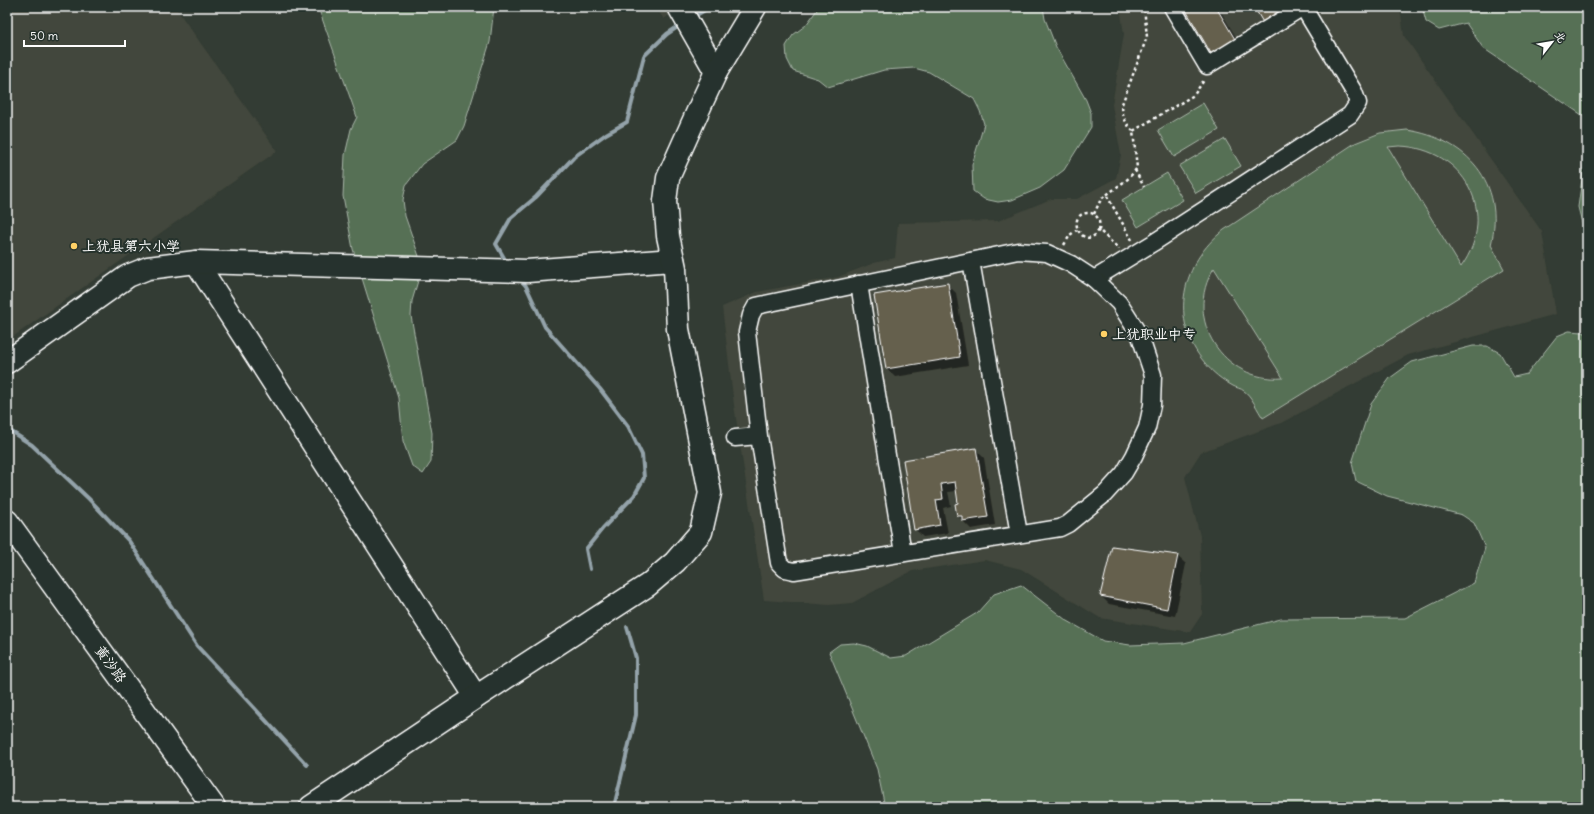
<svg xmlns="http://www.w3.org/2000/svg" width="1594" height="814" viewBox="0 0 1594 814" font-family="Delius,'LXGW WenKai TC',sans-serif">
<rect width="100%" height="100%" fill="#333c34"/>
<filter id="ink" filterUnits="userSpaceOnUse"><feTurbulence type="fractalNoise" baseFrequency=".025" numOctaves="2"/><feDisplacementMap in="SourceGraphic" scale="8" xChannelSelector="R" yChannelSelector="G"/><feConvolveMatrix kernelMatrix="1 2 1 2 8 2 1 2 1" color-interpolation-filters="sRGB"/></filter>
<g filter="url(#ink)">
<g fill="#42473c">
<path d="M7,7H175L277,151L7,341Z"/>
<path d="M655,7H680L664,19Z"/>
<path d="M1120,7H1400L1404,36L1542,232L1556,314L1408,355L1281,423L1201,452L1185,477L1200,536L1202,614L1190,632L1100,618L1021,569L985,560L912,571L852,603L829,605L764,600L734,405L722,307L757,292L838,277L874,263L895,258L898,223L998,221L1051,199H1077L1116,178L1121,155L1112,105L1124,34Z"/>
</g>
<g fill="#566f55" stroke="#aab7aa" fill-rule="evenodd">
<path d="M318,7H494L490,42L464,126L457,140L422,164L406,185L403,200L405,216L420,259V274L412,301L411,316L432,433L431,462L423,474L412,466L403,441L399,398L353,249L343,196L345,155L351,129L357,117Z"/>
<path d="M819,7H1043L1045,19L1056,47L1086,100L1091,113V127L1064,170L1040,188L1012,200L998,202L984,199L973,191L972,165L984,124L980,111L974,99L929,72L914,68L884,70L828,87L818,79L793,71L787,59L786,46L793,35L806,25Z"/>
<path d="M1422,7H1587V120L1582,115L1483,48L1466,23L1439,30L1426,22Z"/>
<path d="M1203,103L1219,130L1174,157L1158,130Z"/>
<path d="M1407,130C1467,139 1506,183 1491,245L1504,269L1263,418C1258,411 1251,395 1244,391C1241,388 1236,388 1233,386C1222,380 1212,372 1205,363C1168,320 1182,262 1224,230L1355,143L1380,133ZM1399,146C1464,148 1500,213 1461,267L1388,147ZM1214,268L1283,378C1224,383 1182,319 1214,268Z"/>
<path d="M1225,139L1241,166L1196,193L1179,166Z"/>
<path d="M1587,157V235H1585L1578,207L1584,165Z"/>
<path d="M1167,173L1183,200L1138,227L1122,200Z"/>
<path d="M1569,331L1583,332L1587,334V807H885L877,769L829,652L840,644L854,643L867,646L891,658L906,656L977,613L994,594L1021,585L1066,620L1103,641L1130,645L1184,643L1281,619L1405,618L1474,583L1485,548L1474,523L1462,515L1387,496L1356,481L1352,463L1371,404L1390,378L1412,362L1473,346H1487L1500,353L1514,377L1527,374L1557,336Z"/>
</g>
<g fill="#0007">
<path d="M1185,7H1218L1243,49Z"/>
<path d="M947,284L956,293L968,365L895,377L887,369Z"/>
<path d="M976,450L984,458L995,525L971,529L958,516L960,504L957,491L948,492L951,506L943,508L948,533L923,537L915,529L904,461Z"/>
<path d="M1177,556L1186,564L1175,616L1109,604L1101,596Z"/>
</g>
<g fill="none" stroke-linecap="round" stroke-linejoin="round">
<g stroke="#94a3aa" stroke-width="4">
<path d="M693,17L710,7"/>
<path d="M507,263L496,244L511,218L536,197L574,157L606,134L627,122L644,56L667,34L682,24"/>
<path d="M520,279L526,286L545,327L600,389L628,426L642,455L644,478L634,496L603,528L586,549L590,569"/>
<path d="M7,429L32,445L89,499L129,541L197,646L307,765"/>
<path d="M614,807L636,715V658L627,627"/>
</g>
</g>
<g fill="#65604e" stroke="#fff">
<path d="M1184,7H1216L1236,41L1212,55Z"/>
<path d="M1254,7H1288L1289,9L1264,24Z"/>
<path d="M948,283L960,357L886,369L874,295Z"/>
<path d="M976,448L988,517L962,521V516H957L955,504L958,503L955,482L941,484L943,499L936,500L940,525L914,530L903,460Z"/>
<path d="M1112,546L1178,555L1167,609L1100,596Z"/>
</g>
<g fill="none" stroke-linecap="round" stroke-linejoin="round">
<g stroke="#fff" stroke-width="19">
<g id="street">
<path d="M1172,7L1207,66L1303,7"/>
<path d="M971,261L1019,534"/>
<path d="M1094,279L1153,243L1350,115L1358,103L1354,92L1303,7"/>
<path d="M859,284L903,553"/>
<path d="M735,438L759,436L779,563L785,569L794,571L1060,528L1068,524L1105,494L1124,473L1134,456L1147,428L1152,405L1153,375L1140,336L1119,303L1094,279L1071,264L1047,253L1018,251L756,306L751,315L747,332L759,436"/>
</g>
</g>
<g stroke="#fff" stroke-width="25">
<g id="secondary">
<path d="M679,7L716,72"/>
<path d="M196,262L476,697"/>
<path d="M7,362L128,276L148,268L196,262L527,271L673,260"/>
<path d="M7,521L214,807"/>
<path d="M311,807L476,697L648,585L675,562L701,532L710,493L678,329L675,268L668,236L665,201L668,178L702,102L716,72L755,7"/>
</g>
</g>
<g stroke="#fff" stroke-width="2.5" stroke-dasharray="3 3" stroke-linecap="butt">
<path d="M1133,131C1125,123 1122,115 1122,104L1147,37L1144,7"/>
<path d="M1135,170L1144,187"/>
<path d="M1107,196L1132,240"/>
<path d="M1094,214L1101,199L1129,178L1137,168L1133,131L1194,95L1204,80"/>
<path d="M1099,230C1084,254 1064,215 1087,213C1097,212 1101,221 1099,230L1119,249"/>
<path d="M1064,245L1070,235L1077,230"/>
</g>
<use href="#street" stroke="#26332d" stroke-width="16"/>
<use href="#secondary" stroke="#26332d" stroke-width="22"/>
</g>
</g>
<g fill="#ffd166" stroke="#26332d" stroke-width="1.5">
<circle cx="74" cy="246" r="4"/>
<circle cx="1104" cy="334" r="4"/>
</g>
<g text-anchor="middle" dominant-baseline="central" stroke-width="4" stroke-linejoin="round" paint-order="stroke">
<g font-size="14" fill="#fff" stroke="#26332d" text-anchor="start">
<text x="82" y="246">上犹县第六小学</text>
<text x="1112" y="334">上犹职业中专</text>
</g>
<g font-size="14" fill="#fff" stroke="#26332d">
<text transform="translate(111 664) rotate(54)">黄沙路</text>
</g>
</g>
<rect width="1594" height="814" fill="none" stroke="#26332d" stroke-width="24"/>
<rect x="12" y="12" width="1570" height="790" fill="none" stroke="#fff" stroke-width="1.5" filter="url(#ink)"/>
<g transform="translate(1552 42) rotate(59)" stroke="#26332d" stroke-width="3" paint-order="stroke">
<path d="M0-3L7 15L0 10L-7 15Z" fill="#ffffff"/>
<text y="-6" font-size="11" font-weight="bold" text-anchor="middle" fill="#ffffff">北</text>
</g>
<path d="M24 40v6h101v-6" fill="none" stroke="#ffffff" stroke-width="2"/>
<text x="30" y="40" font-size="12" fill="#ffffff" stroke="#26332d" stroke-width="3" paint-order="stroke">50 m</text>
</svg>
